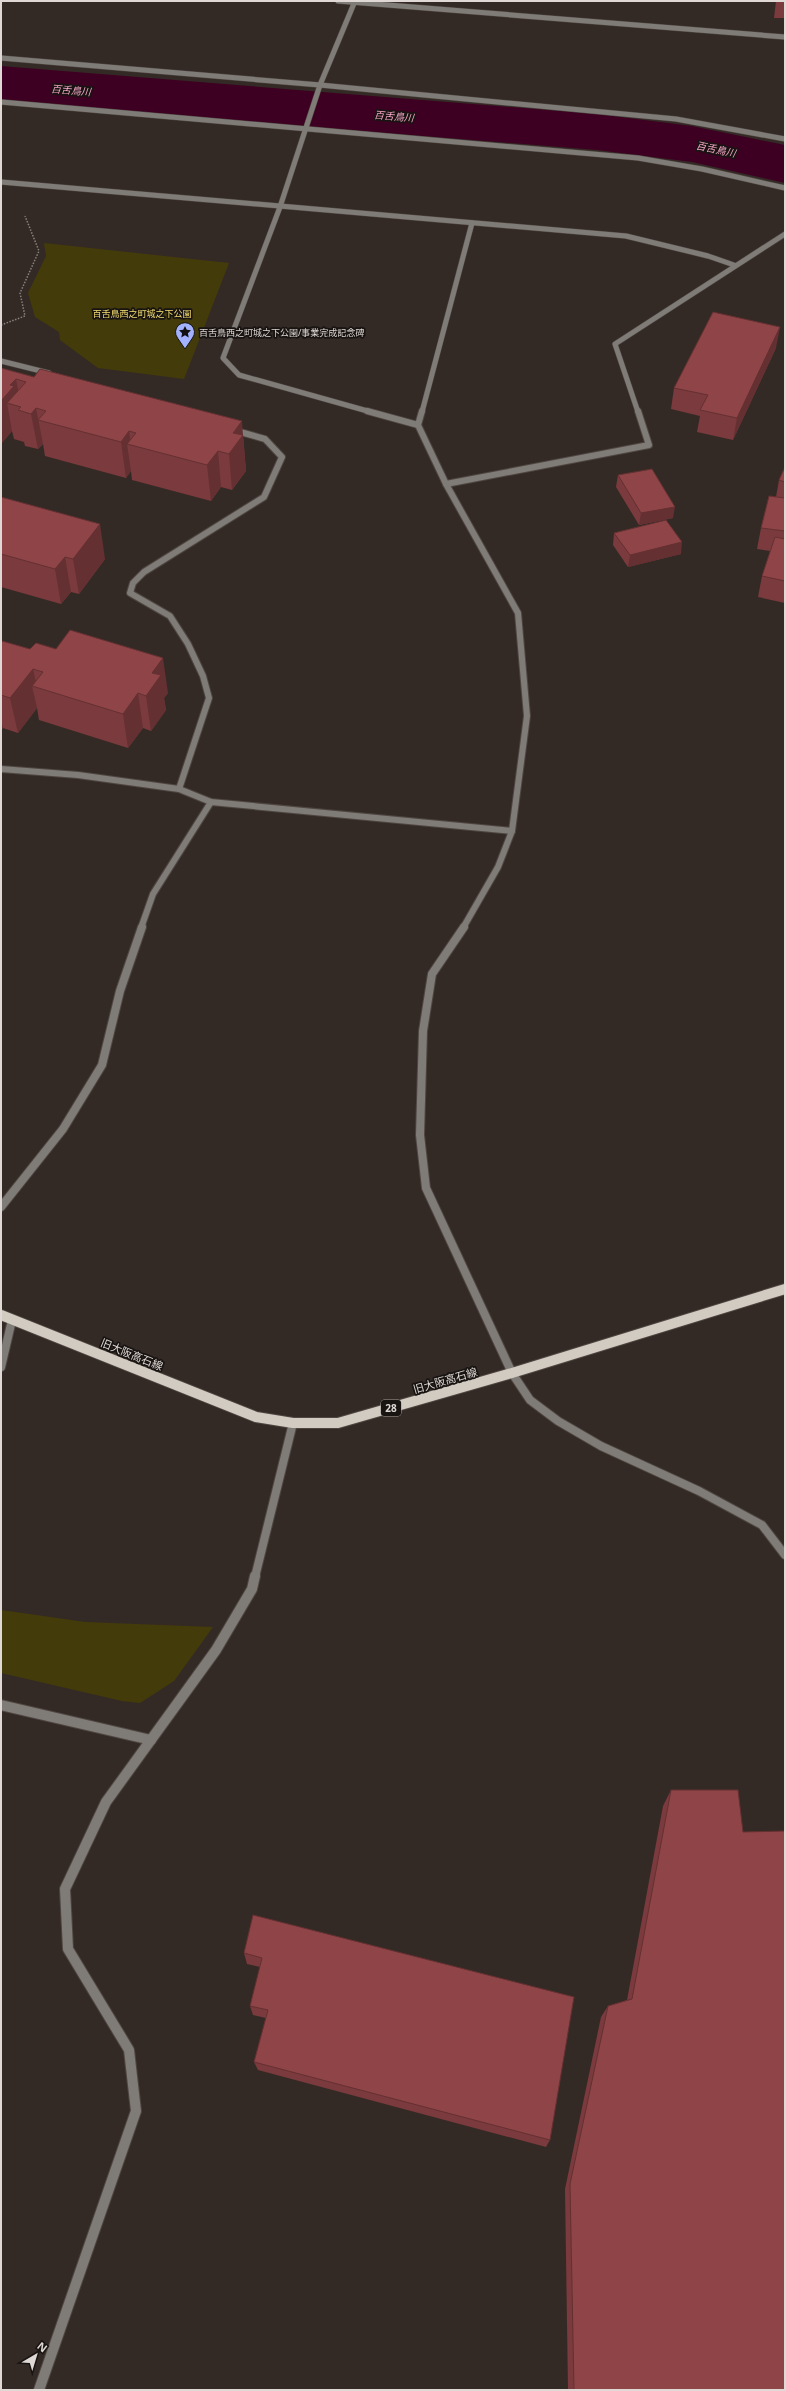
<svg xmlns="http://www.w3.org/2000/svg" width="786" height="2391" viewBox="0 0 786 2391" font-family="'Noto Sans','Noto Sans JP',sans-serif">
<rect width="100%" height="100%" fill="#342a25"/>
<g fill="#443b0a">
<path d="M44,243L229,263L184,379L98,368L60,340L59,332L35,317L28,293L46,256Z"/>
<path d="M1,1610L85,1622L213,1627L174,1681L140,1703L122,1701L1,1673Z"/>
</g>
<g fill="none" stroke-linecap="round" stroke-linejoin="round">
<path fill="#3e0022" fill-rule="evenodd" d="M1,66L597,114L692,126L785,145V183L692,162L597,150L1,102Z"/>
<g stroke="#4f4641" stroke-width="8">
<path id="service-far1" d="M141,928L153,894L211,802"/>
</g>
<g stroke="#4f4641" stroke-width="10">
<path id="service" d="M1,1207L63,1129L102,1065L120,991L142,927"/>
</g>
<g stroke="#4f4641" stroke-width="6">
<g id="minor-far3">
<path d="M338,1L785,37"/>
<path d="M355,1L320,85L280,207L223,358L239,375L371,412"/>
<path d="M1,58L320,85L676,119L785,139"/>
<path d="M1,102L638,158L702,169L785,188"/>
<path d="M1,182L626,236L708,256L734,265"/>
<path d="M1,361L49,373"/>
<path d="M422,412L472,223"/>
<path d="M638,412L615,344L785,234"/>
</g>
</g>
<g stroke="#4f4641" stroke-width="8">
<g id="minor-far2">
<path d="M367,411L418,425L446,484L518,613L527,716L512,831L498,867L463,928"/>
<path d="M418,425L422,411"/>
<path d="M446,484L649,445L638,411"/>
<path d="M1,769L78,775L179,789L211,802L512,831"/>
<path d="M179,789L209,698L203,676L188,644L170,616L130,593L133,583L144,572L264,497L282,457L265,439L233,430"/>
</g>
</g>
<g stroke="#4f4641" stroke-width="10">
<g id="minor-far1">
<path d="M464,927L432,974L423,1031L420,1135L426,1188L512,1373"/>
<path d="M1,1367L12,1320"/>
<path d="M255,1577L293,1423"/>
</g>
</g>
<g stroke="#4f4641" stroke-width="12">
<g id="minor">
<path d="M1,1705L151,1740"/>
<path d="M39,2390L136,2111L129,2050L68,1949L65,1889L106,1802L216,1650L252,1589L255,1576"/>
</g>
</g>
<g stroke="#4f4641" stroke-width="10">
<path id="tertiary" d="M512,1373L530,1400L558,1421L601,1446L699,1491L762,1525L785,1555"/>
</g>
<g stroke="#4f4641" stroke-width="12">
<path id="primary" d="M1,1315L256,1417L293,1423H338L512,1373L785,1289"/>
</g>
<path stroke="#8a827e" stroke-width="1.5" stroke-dasharray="1.5 1.5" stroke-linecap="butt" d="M1,325L25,316L20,293L39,251L25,216"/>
<use href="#service-far1" stroke="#7f7b77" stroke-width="6"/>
<use href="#service" stroke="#7f7b77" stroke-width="8"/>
<use href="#minor-far3" stroke="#7f7b77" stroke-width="5"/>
<use href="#minor-far2" stroke="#7f7b77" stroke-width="6"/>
<use href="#minor-far1" stroke="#7f7b77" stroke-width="8"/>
<use href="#minor" stroke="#7f7b77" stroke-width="10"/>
<use href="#tertiary" stroke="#7f7b77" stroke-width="8"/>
<use href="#primary" stroke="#d2cbc2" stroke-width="10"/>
</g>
<g fill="#7b3a3d">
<path d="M776,1H785V18H774Z"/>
<path d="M776,348L733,440L697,432L700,416L671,409L674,388Z"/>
<path d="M1,368L243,435L246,471L232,490L221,487L211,501L132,480L131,471L126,478L45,456L43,444L38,449L25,446L24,442L14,439L12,431L1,444Z"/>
<path d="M785,467V603L758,597L762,576L770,551L757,549L761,528L776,497L779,480Z"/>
<path d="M618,475L673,518L639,525L616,487Z"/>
<path d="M1,497L105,559L79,594L71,592L61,604L1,587Z"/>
<path d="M614,533L681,554L628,567L613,545Z"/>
<path d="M1,643L168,693L164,698L166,710L151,731L143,728L128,748L39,720L37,708L18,733L3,728L1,730Z"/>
<path d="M671,1790L785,2390H568L565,2189L601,2017L608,2006L627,2000L663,1806Z"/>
<path d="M253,1915L550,2140L546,2147L258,2070L254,2062L266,2018L253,2015L250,2006L260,1967L247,1964L244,1953Z"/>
</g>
<g fill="#643032">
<path d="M780,327L776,348L733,440L737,418Z"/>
<path d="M16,379L22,411L21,407L7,403L12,431L1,444V401L10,385Z"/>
<path d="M36,408L43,444L38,449L31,414Z"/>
<path d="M242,421L243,436V435L246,471L232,490L229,454L233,433Z"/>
<path d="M129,431L131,445L127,444L131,471L126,478L121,442Z"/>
<path d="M218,451L221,487L211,501L207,465Z"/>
<path d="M675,507L673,518L639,525L641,513Z"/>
<path d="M100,524L105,559L79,594L73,559Z"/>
<path d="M682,542L681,554L628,567L630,555Z"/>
<path d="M65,557L71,592L61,604L55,569Z"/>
<path d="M163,658L168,693L164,698L166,710L151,731L146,696L152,673Z"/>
<path d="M33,669L37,687L32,686L37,708L18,733L10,698Z"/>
<path d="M138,693L143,728L128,748L123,714Z"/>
<path d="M1,721L3,728L1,730Z"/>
</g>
<g fill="#8f4447" stroke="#643032">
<path d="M713,312L780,327L737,418L700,410L708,395L674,388Z"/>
<path d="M1,368L34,377L40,369L242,421L233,433L243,435L229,454L218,451L207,465L127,444L136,433L129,431L121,442L38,420L46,411L36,408L31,414L18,410L21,407L7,403L26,382L16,379L10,385L14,386L1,401Z"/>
<path d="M785,467V482L779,480Z"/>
<path d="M652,469L675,507L641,513L618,475Z"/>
<path d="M769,496L785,498V531L761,528Z"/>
<path d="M1,497L100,524L73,559L65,557L55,569L1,554Z"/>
<path d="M666,520L682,542L630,555L614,533Z"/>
<path d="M775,537L785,539V581L762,576Z"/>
<path d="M70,630L163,658L152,673L161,675L146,696L138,693L123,714L32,686L43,672L33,669L10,698L1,695V643L2,641L30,649L36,643L56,649Z"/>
<path d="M671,1790H738L743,1832L785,1831V2390H574L570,2184L608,2006L632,1999Z"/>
<path d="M253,1915L574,1997L550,2140L254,2062L268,2010L250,2006L262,1958L244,1953Z"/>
</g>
<defs>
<g id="sight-pin" transform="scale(1)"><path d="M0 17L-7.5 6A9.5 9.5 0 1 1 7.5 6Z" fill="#a2b2fd" stroke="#181412"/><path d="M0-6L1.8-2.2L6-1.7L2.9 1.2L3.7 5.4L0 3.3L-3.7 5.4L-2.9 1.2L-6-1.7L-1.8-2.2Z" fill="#111"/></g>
</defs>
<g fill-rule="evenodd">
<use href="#sight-pin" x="185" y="332"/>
</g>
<g text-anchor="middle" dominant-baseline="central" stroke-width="3.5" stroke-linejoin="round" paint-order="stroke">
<g font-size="9" fill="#f5de71" stroke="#181412">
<text x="142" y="313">百舌鳥西之町城之下公園</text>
</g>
<g font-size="9" fill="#dfd8d5" stroke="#181412" text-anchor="start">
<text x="199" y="332">百舌鳥西之町城之下公園/事業完成記念碑</text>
</g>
<g font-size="10" font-style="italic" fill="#fba9cc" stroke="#181412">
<text transform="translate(71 90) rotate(5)">百舌鳥川</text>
<text transform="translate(394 116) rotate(5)">百舌鳥川</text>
<text transform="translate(716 149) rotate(12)">百舌鳥川</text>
</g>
<rect fill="#181412" stroke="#a39d9a" stroke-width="1" x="381" y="1400" width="20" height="16" rx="3"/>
<g font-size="10" font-weight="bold" fill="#dfd8d5">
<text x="391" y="1408">28</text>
</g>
<g font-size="11" fill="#dfd8d5" stroke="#181412">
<text transform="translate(132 1354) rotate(22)">旧大阪高石線</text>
<text transform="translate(445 1380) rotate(-16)">旧大阪高石線</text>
</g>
</g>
<rect width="786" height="2391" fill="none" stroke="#dfd8d5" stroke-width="4"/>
<g transform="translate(36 2355) rotate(38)" stroke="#181412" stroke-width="3" paint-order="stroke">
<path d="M0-3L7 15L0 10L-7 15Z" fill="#dfd8d5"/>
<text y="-6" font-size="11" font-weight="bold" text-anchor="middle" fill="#dfd8d5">N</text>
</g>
</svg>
